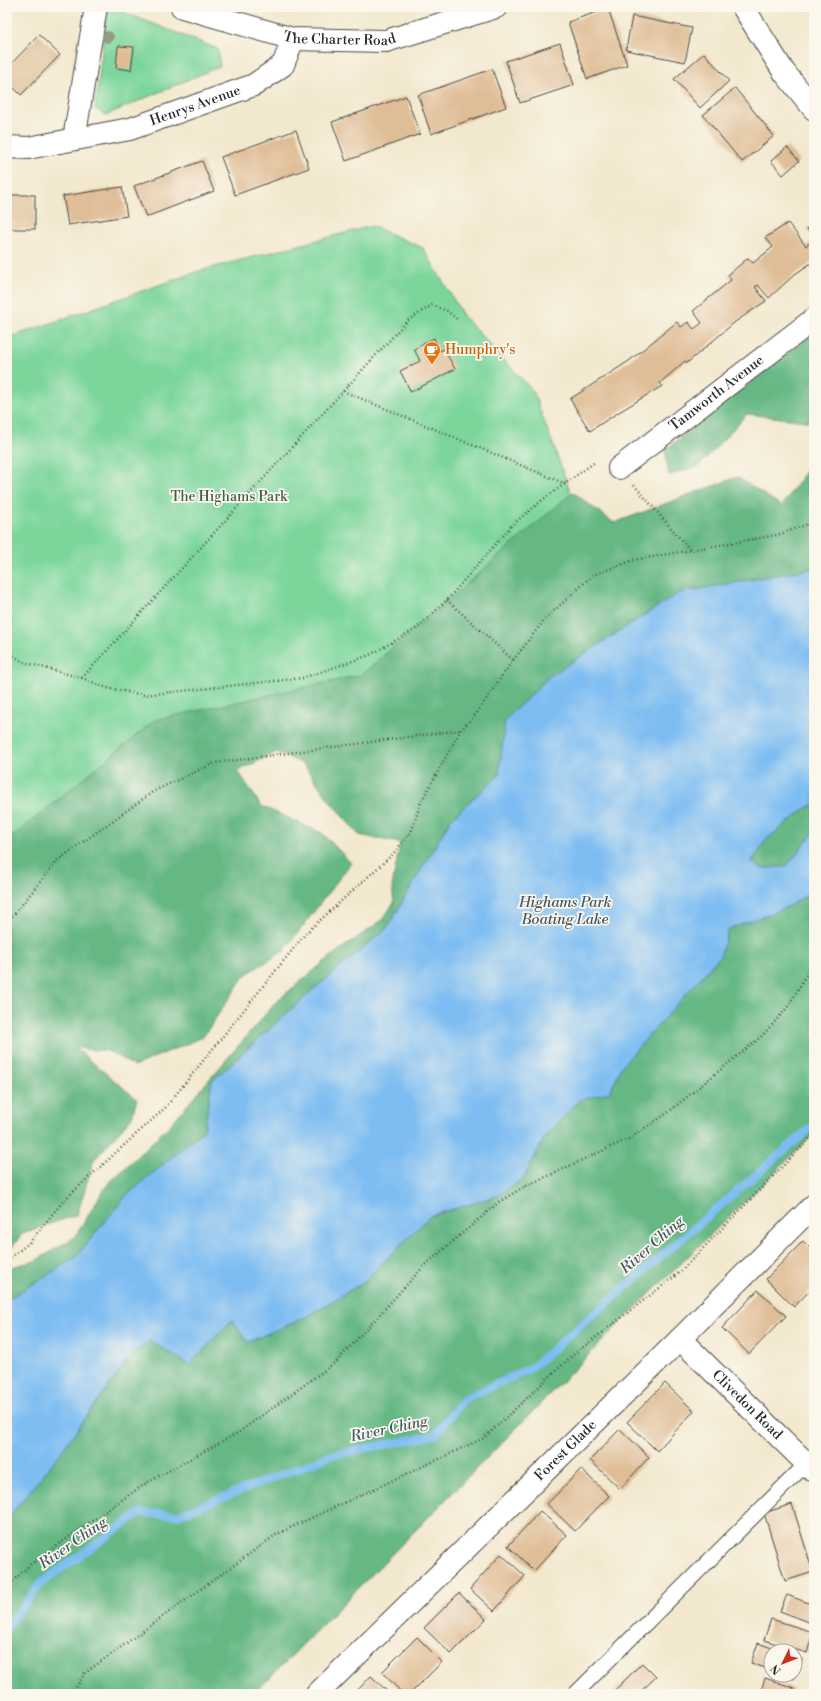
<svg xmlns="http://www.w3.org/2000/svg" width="821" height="1701" viewBox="0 0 821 1701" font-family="'Libre Bodoni',serif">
<rect width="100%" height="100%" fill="#fbf7ec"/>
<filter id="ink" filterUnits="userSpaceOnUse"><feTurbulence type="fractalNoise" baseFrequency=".025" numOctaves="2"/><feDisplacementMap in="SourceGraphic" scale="8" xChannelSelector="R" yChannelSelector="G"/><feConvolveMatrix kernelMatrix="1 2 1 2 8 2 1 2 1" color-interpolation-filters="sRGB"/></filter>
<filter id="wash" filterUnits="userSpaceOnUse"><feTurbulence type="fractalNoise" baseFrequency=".012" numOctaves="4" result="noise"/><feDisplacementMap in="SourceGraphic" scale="16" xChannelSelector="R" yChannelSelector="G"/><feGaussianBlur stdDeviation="0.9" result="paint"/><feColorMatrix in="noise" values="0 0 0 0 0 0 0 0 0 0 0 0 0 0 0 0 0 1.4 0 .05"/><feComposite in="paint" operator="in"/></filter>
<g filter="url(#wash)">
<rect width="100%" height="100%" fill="#f2e8ce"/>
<g fill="#7cd69c" stroke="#548064">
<path d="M115,9L218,49L220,66L106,115L95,109L107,12Z"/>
<path d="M372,226L423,248L464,317L533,391L572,496L383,667L197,769L7,956V335L14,336L199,271Z"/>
</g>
<g fill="#65b784" stroke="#487158">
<path d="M814,332V422L747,414L698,467L669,475L665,450Z"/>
<path d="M814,458V568L679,593L550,676L505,720L499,775L451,819L387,928L314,989L212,1081L204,1130L127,1195L75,1258L7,1300V1268L35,1261L75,1237L106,1186L170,1125L277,1001L334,954L381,921L394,903L392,886L400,843L359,835L332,804L303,764L277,752L238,771L261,806L322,833L351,863L284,951L245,975L203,1037L134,1066L108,1051L75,1048L137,1099L132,1117L94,1160L77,1215L23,1233L7,1253V841L155,720L361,675L573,492L614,523L737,477L782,506Z"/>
<path d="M814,805V832L787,866L762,869L752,861L767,839L806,808Z"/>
<path d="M814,891V1134L621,1322L254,1694H7V1519L55,1460L132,1354L150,1340L189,1365L232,1320L249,1341L304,1318L362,1283L430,1216L453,1210L524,1178L546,1135L579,1100L610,1092L621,1067L720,956L729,929L785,908Z"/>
</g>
<path fill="#7ebdf2" stroke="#54748e" d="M814,568V805L806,808L767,839L752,861L762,869L787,866L814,832V891L785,908L729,929L720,956L621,1067L610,1092L579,1100L546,1135L524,1178L497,1196L430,1216L362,1283L304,1318L248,1342L232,1320L189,1365L150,1341L132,1354L55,1460L7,1519V1300L75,1258L127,1195L204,1130L212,1081L314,989L387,928L451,819L499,775L505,720L550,676L679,593Z"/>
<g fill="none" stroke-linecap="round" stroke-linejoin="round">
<path stroke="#7ebdf2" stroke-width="8" d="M7,1627L41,1583L140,1513L177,1515L332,1455L435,1435L464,1399L531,1368L814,1125"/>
</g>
<g id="blocks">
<g fill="#dfbd96">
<path d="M608,8L627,65L587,79L568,22Z"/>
<path d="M632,16L692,28L685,62L626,50Z"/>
<path d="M39,35L60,55L21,95L7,81V68Z"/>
<path d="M560,43L574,85L520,103L506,61Z"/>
<path d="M118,46L134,47L131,70L116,68Z"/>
<path d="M704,53L729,81L700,108L674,79Z"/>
<path d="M492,69L506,107L431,134L418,95Z"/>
<path d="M735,88L774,136L742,162L703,115Z"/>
<path d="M406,96L420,134L346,161L332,122Z"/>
<path d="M296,130L309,168L235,195L221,157Z"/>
<path d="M787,147L799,161L783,175L771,161Z"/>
<path d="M202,161L214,191L146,217L134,186Z"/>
<path d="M122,187L127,216L68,225L63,196Z"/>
<rect x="7" y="195" width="28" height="34"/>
<path d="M788,223L806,246L813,240L814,241V261L795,274L769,298L758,285L755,287L766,301L735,322L687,363L685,361L660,383L662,386L619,412L590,431L570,399L629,361L677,322L681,327L688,322L694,329L702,323L693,311L731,280L728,275L748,258L753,263L773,247L765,238Z"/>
<path d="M814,223V238L807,229Z"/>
<path d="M434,338L440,351L444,349L455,369L411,392L400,371L420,361L414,349Z"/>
<path d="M803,1241L814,1252V1286L794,1307L766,1279Z"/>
<path d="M758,1290L786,1316L749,1354L722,1328Z"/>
<path d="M665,1383L694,1411L657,1451L627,1422Z"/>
<path d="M620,1429L649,1457L620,1489L590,1460Z"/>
<path d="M581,1469L609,1496L575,1531L547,1504Z"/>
<path d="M792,1504L813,1572L785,1581L764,1513Z"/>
<path d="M540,1511L567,1535L534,1571L508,1546Z"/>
<path d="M501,1554L525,1576L494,1611L470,1589Z"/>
<path d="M459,1593L486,1619L451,1654L424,1628Z"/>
<path d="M787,1595L814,1605V1624L780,1611Z"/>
<path d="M771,1619L813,1632L807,1653L764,1640Z"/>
<path d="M417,1637L442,1662L410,1694H403L382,1672Z"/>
<path d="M758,1643L780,1651H771V1670L751,1663Z"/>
<path d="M795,1657L802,1659L794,1679L783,1675H795Z"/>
<path d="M642,1663L656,1677L638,1694H611Z"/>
<path d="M371,1676L390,1694H354Z"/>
<path d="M765,1678L794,1688L792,1694H760Z"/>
</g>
</g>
</g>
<g filter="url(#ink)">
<use href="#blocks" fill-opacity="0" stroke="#494743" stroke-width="1"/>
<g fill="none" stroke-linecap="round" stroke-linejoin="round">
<g stroke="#494743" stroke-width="16">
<path id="lane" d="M575,1694L807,1463"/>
</g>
<g stroke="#494743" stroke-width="24">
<g id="street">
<path d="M74,139L96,7"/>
<path id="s1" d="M7,147L28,148L130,129L254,85L283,65L293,39"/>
<path id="s2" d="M619,468L814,319"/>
<path id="s3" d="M680,1339L814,1471"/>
<path id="s4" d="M317,1694L680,1339L814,1205"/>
</g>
</g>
<g stroke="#494743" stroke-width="24">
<g id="secondary">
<path id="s5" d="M182,7L293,39L386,41L496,7"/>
<path d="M743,7L784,72L814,109"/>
</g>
</g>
<g stroke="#494743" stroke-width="2.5" stroke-dasharray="1 3" stroke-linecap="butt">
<path d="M343,391L566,484"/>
<path d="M634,485L690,550"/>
<path d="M447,600L513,660"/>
<path d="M7,651L23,662L82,678L107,688L144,695L303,678L370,655L417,628L447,600L512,525L545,498L595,462"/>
<path d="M82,678L407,321L432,305L447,311L457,319"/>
<path d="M7,923L58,860L154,791L214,763L461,730"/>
<path d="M7,1260L29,1243L64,1200L165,1108L306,933L392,855L411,832L421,802L461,730L476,714L508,667L545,619L593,575L634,560L777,535L814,522"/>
<path d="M7,1587L31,1564L143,1485L239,1432L336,1362L424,1266L499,1202L522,1188L630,1138L666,1114L762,1036L787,1008L814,962"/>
<path d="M72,1694L85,1673L277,1534L484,1438L573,1355L679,1273L814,1134"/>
</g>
<use href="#lane" stroke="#fff" stroke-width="14"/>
<use href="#street" stroke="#fff" stroke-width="22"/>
<use href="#secondary" stroke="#fff" stroke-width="22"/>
</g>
<circle fill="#929c87" cx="108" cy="37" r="6"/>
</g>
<defs>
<g id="cafe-pin" transform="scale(0.9)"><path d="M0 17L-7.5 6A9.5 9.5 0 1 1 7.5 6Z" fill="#e8710a" stroke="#fbf7ec"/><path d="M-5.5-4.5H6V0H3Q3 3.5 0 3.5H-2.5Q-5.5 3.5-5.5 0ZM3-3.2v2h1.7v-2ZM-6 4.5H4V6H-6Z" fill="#fff"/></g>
</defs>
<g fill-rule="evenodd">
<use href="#cafe-pin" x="432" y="350"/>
</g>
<g text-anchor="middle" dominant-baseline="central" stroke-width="3.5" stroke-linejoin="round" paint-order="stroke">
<g font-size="14" fill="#2b2b2b" stroke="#fbf7ec">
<text stroke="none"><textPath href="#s5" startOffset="162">The Charter Road</textPath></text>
<text stroke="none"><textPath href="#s1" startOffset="194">Henrys Avenue</textPath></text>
<text stroke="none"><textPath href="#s2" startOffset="123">Tamworth Avenue</textPath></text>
<text stroke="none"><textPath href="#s3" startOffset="94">Clivedon Road</textPath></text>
<text stroke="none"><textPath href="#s4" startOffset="348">Forest Glade</textPath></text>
</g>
<g font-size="14" fill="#c56008" stroke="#fbf7ec" text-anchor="start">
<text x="445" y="350">Humphry's</text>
</g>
<g font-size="14" fill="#435e4d" stroke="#fbf7ec">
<text x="229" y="497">The Highams Park</text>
</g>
<g font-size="15" font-style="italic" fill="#445767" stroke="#fbf7ec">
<text x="565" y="902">Highams Park<tspan x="565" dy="17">Boating Lake</tspan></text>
<text transform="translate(652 1245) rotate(-41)">River Ching</text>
<text transform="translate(389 1429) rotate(-12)">River Ching</text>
<text transform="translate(73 1543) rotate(-35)">River Ching</text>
</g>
</g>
<rect width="821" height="1701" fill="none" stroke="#fbf7ec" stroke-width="24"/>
<g transform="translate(783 1663) rotate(227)"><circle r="19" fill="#fbf7ec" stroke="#a8a59f"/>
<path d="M0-3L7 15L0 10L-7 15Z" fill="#c8321e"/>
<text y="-6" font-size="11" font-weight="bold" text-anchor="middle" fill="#2b2b2b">N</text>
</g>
</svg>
